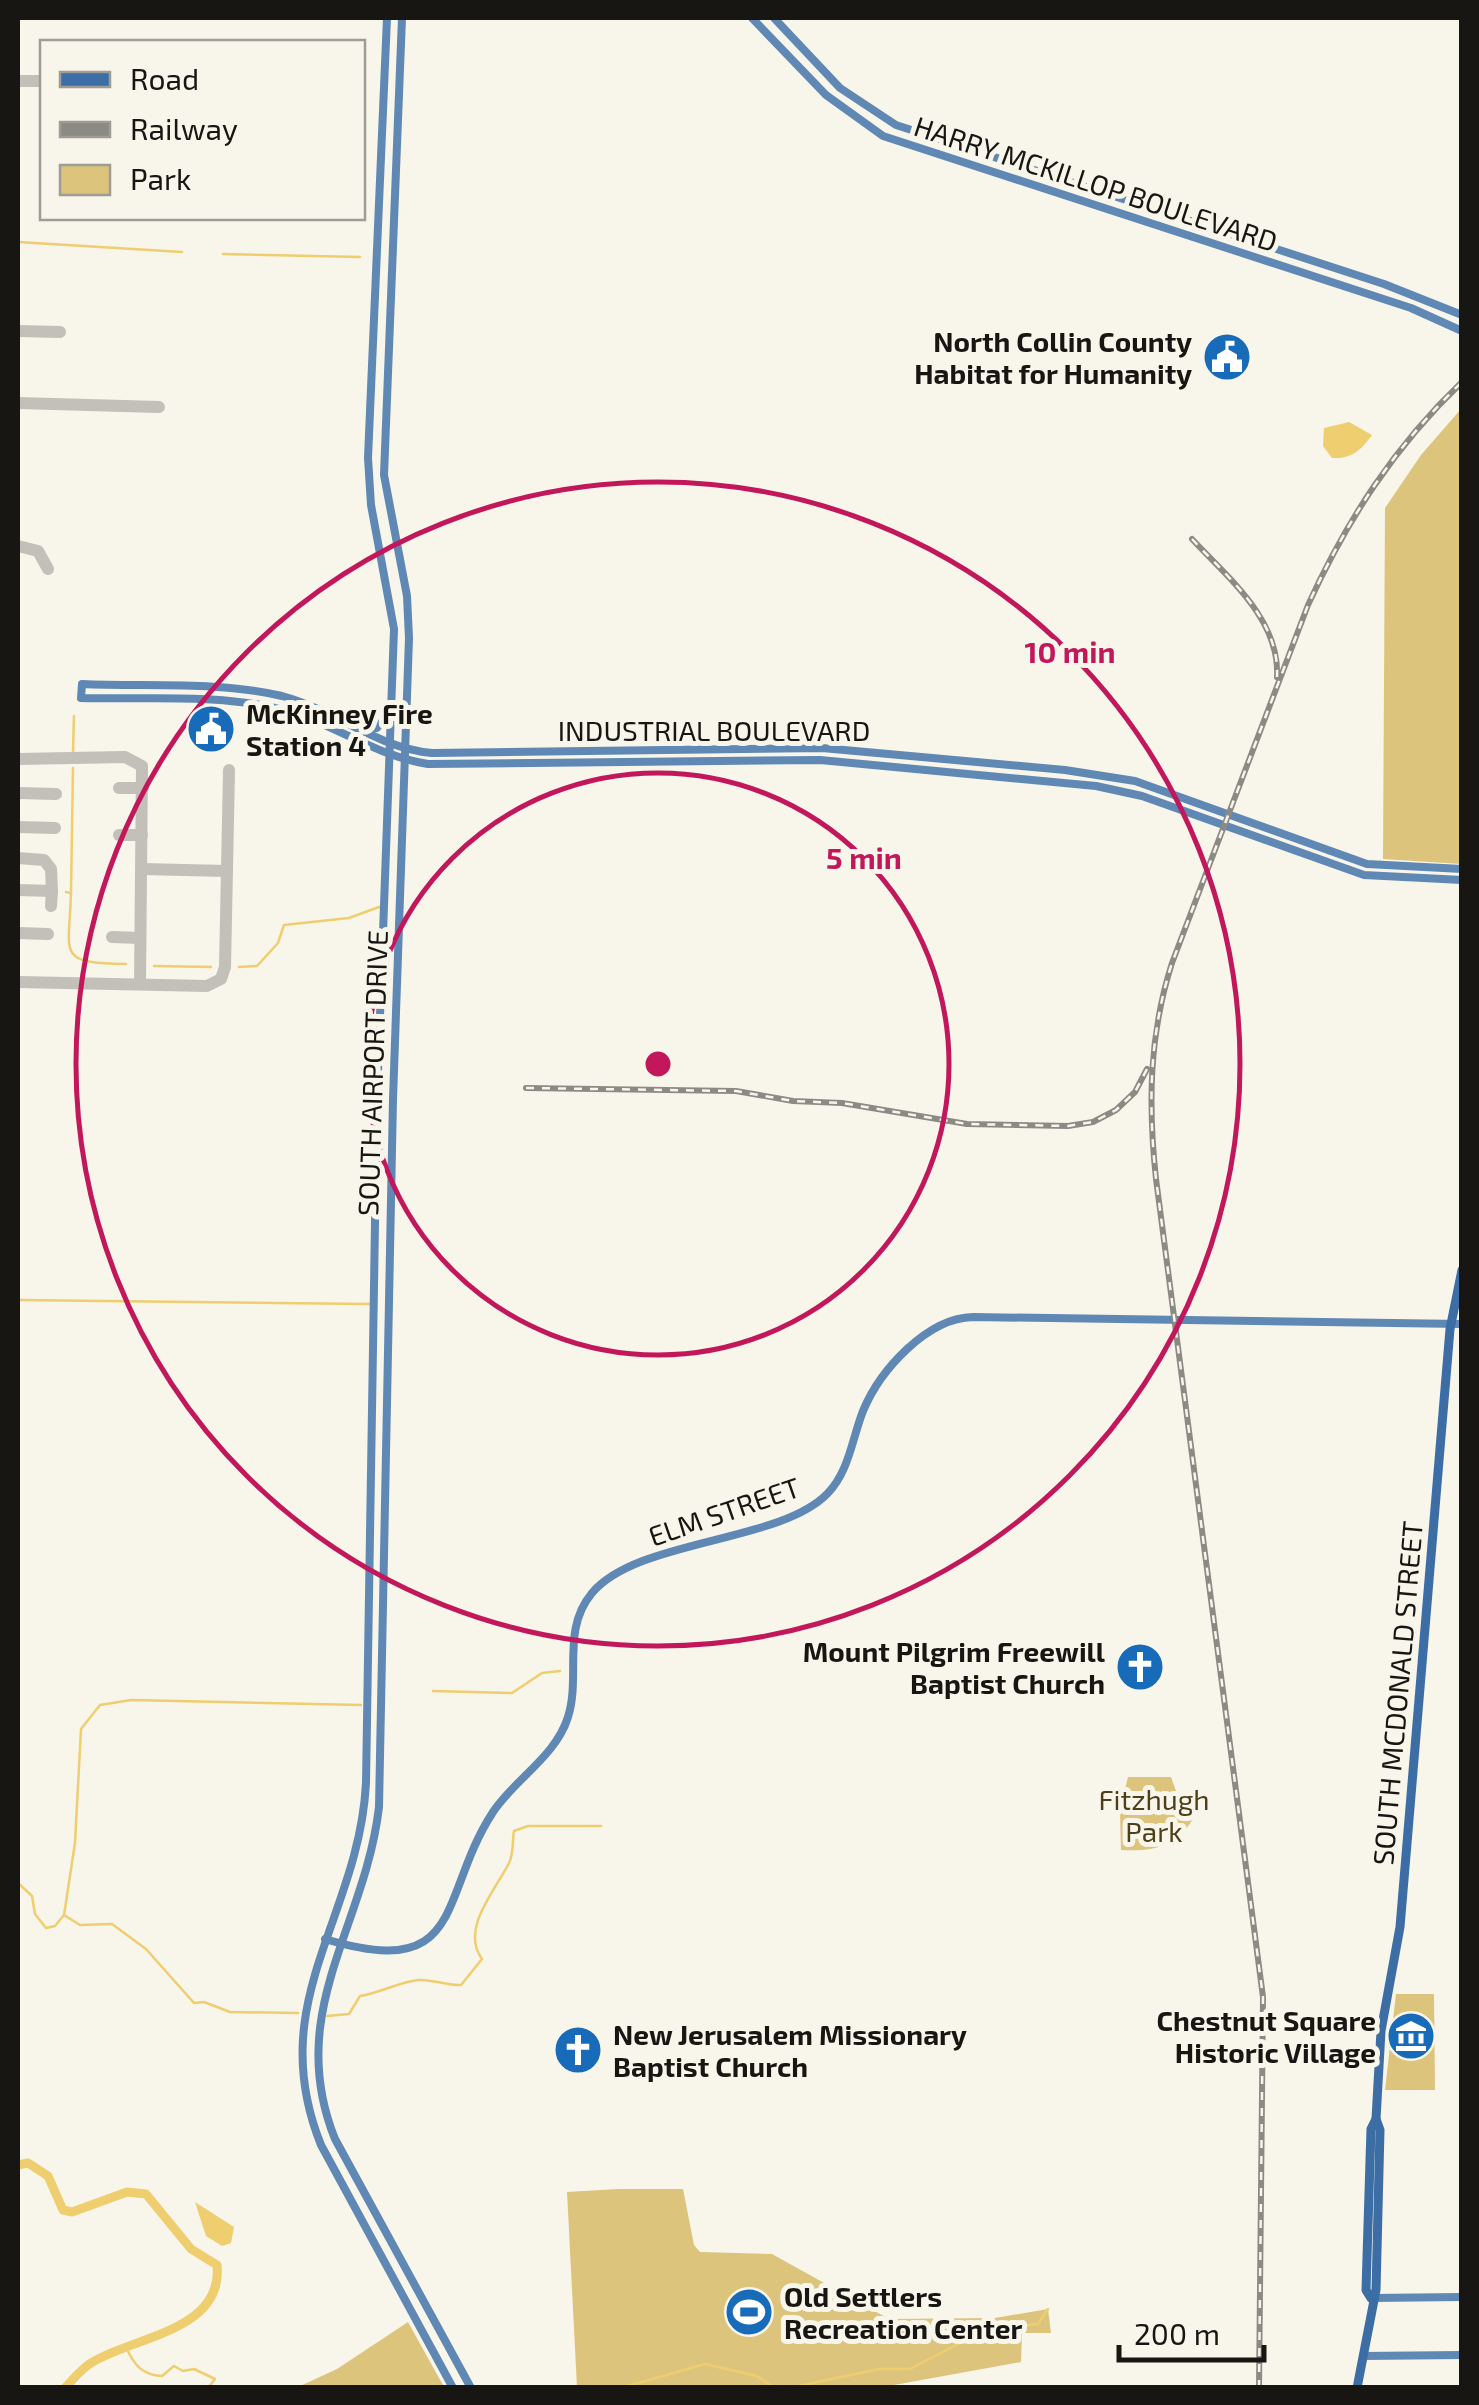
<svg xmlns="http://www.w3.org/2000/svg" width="1479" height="2405" viewBox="0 0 1479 2405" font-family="'Exo 2',sans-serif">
<rect width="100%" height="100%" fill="#f8f5eb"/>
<g fill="#ddc47d">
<path d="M1461,409V864L1383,859L1385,508L1421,455Z"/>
<path d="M1128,1777H1171L1176,1791L1195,1815C1179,1846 1154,1852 1121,1850L1120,1810Z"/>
<path d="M1396,1994H1434L1435,2090H1385Z"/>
<path d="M618,2189H683L694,2245L700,2252L772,2254L889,2319L995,2318L1048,2309L1051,2333H1022L1021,2362L883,2387H577L567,2192Z"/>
<path d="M408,2322L444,2387H298L337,2369Z"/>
</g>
<g fill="#efce70">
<path d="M1349,422L1372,435C1361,450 1352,459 1332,458L1323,446L1324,428Z"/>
<path d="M195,2202L234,2227L231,2243L222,2246L206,2236Z"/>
</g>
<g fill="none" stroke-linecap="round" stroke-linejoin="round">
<g stroke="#efce70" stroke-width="2.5">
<path d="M18,242L182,252"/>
<path d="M223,254L360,257"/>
<path d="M73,752L74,716"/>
<path d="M66,892L71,893C69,956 56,963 126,964"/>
<path d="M71,892L73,768"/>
<path d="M154,966L211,967"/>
<path d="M239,967L257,966L278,943L284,925L349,918L379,907"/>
<path d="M18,1300L369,1304"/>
<path d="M433,1691L512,1693L542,1673L560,1671"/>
<path d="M18,1883L32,1896L35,1914L46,1928L55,1926L64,1915L80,1925L112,1924L146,1949L194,2003L204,2002L230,2012L298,2013"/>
<path d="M64,1915L75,1843L81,1729L100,1705L131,1700L361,1705"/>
<path d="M327,2016L349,2014L360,1996C380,1993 399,1982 418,1980C433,1979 447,1986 461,1985L482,1959C460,1929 495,1891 509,1863C514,1853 512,1842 514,1831L528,1826H601"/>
<path d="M126,2347C134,2365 142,2375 162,2376L174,2366L183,2371L194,2369L215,2379L208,2388"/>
<path d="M621,2388L705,2364L757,2376L774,2388"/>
<path d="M789,2388L879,2369H910L985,2330L1038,2324L1048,2309"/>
</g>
<path stroke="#efce70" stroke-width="9" d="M18,2165L28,2163L48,2176L63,2210L72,2212L127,2192L146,2194L191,2249L217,2265C224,2333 128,2337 88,2365C80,2371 72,2380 65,2388"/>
<g stroke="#c2c0b8" stroke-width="12">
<path d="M18,81H42"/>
<path d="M18,331L60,332"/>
<path d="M18,403L159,407"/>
<path d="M18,546L38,551L48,569"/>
<path d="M18,759L125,757L142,766L140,984"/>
<path d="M119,788H143"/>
<path d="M18,793L56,794"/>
<path d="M18,827L55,828"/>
<path d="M119,835H142"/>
<path d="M18,858L44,860L51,869L52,891L18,890"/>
<path d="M142,869L227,871"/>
<path d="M51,906L52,891"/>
<path d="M18,933L48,934"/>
<path d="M112,937L140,938"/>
<path d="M18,982L207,986L221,979L225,967L229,770"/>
</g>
<g stroke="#6088b4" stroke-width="8">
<path d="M387,18L368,458L371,505L394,629L377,1099L366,1783C359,1919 263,2001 321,2145L453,2388"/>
<path d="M402,18L384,475L407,596L409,638L393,1099L379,1807C365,1928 284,2012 335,2139L471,2388"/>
<path d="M752,18L826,95L883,136L1411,308L1462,331"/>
<path d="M774,18L840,88L896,125L1384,284L1462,315"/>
<path d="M361,730L377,728L391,709"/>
<path d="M1462,869L1367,864L1135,781L1065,770L822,748L432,753C377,748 335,710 282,696C219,681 146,687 82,684L81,698C147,700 220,693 283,710C334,723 375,756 428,764L820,760L1096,786L1142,796L1364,875L1462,880"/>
<path d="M325,1939C467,1982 438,1896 493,1812C515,1779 556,1756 568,1717C581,1676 561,1630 592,1593C637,1539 779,1543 827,1494C849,1472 852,1439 863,1411C880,1370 927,1318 973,1317L1462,1324"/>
<path d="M1371,2298L1462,2297"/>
<path d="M1363,2356L1462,2355"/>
</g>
<g stroke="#3c6da4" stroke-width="9">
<path d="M1371,2298L1366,2290L1371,2129L1376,2119L1381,2031L1400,1927L1450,1329L1462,1270"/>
<path d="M1357,2388L1376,2290L1380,2130L1376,2119"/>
</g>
<g stroke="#8c8a84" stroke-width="6">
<g id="rail">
<path d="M1192,539C1228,578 1280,619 1277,677"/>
<path d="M526,1088L736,1091L793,1101L842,1103L967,1124L1068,1126L1093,1122L1116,1110L1135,1092L1147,1069"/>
<path d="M1259,2388L1263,1997L1156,1179C1148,1104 1149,1035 1172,963L1308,605C1347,520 1394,447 1462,382"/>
</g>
</g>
<use href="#rail" stroke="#f8f5eb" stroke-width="2.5" stroke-dasharray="8" stroke-linecap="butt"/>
</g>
<g fill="none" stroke="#c2185b" stroke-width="5">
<circle cx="658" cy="1064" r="291"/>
<circle cx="658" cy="1064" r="582"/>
</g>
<defs>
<g id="civic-disc" transform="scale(2.5)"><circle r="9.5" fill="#186bb9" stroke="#f8f5eb"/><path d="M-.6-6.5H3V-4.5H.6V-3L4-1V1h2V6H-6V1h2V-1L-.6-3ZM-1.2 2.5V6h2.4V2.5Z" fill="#fff"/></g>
<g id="church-disc" transform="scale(2.5)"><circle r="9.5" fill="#186bb9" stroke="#f8f5eb"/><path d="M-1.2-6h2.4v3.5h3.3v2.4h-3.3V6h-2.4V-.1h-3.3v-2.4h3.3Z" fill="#fff"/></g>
<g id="museum-disc" transform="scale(2.5)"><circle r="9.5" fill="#186bb9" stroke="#f8f5eb"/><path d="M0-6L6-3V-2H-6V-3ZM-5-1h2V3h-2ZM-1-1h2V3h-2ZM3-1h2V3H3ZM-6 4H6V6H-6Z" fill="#fff"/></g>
<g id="stadium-disc" transform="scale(2.5)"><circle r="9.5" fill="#186bb9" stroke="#f8f5eb"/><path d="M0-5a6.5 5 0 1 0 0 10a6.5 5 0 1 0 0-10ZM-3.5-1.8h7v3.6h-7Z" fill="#fff"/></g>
</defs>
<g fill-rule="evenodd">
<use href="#civic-disc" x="1227" y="357"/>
<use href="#civic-disc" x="211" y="729"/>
<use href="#church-disc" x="1140" y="1667"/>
<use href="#museum-disc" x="1411" y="2036"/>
<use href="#church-disc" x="578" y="2050"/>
<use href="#stadium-disc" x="749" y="2312"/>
</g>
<g text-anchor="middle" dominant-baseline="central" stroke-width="10" stroke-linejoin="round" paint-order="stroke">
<g font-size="28" fill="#171613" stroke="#f8f5eb">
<text transform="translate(1096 183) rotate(18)">HARRY MCKILLOP BOULEVARD</text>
<text x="714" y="730">INDUSTRIAL BOULEVARD</text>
<text transform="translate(372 1073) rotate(-88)">SOUTH AIRPORT DRIVE</text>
<text transform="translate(724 1511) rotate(-19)">ELM STREET</text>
<text transform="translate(1397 1693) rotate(-85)">SOUTH MCDONALD STREET</text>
</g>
<g font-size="28" font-weight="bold" fill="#171613" stroke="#f8f5eb" text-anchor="end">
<text x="1192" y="341">North Collin County<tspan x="1192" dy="32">Habitat for Humanity</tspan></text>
<text x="246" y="713" text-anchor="start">McKinney Fire<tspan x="246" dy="32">Station 4</tspan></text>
<text x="1105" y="1651">Mount Pilgrim Freewill<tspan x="1105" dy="32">Baptist Church</tspan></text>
<text x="1376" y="2020">Chestnut Square<tspan x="1376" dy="32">Historic Village</tspan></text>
<text x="613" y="2034" text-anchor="start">New Jerusalem Missionary<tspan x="613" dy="32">Baptist Church</tspan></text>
<text x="784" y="2296" text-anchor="start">Old Settlers<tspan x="784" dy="32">Recreation Center</tspan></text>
</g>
<g font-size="28" fill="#4d3f17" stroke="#f8f5eb">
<text x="1154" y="1799">Fitzhugh<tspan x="1154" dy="32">Park</tspan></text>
</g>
</g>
<circle cx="658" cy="1064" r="15" fill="#c2185b" stroke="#f8f5eb" stroke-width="5"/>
<g font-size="30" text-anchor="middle" font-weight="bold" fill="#c2185b" stroke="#f8f5eb" stroke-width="10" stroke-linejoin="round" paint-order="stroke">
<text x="1070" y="663">10 min</text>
<text x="864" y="869">5 min</text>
</g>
<rect width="1479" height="2405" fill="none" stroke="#171613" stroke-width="40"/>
<rect x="40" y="40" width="325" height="180" fill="#f8f5eb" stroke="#9e9c95" stroke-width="2.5"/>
<rect x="60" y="72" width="50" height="15" fill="#3c6da4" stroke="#9e9c95" stroke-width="2.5"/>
<text x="130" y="90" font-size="30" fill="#171613">Road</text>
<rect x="60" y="122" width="50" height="15" fill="#8c8a84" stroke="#9e9c95" stroke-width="2.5"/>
<text x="130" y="140" font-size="30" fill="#171613">Railway</text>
<rect x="60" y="165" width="50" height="30" fill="#ddc47d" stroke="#9e9c95" stroke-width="2.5"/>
<text x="130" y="190" font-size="30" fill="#171613">Park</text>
<path d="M1119 2345v15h145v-15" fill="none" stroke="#171613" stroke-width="5"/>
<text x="1134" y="2345" font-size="30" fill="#171613" stroke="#f8f5eb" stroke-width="8" paint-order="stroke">200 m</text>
</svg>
